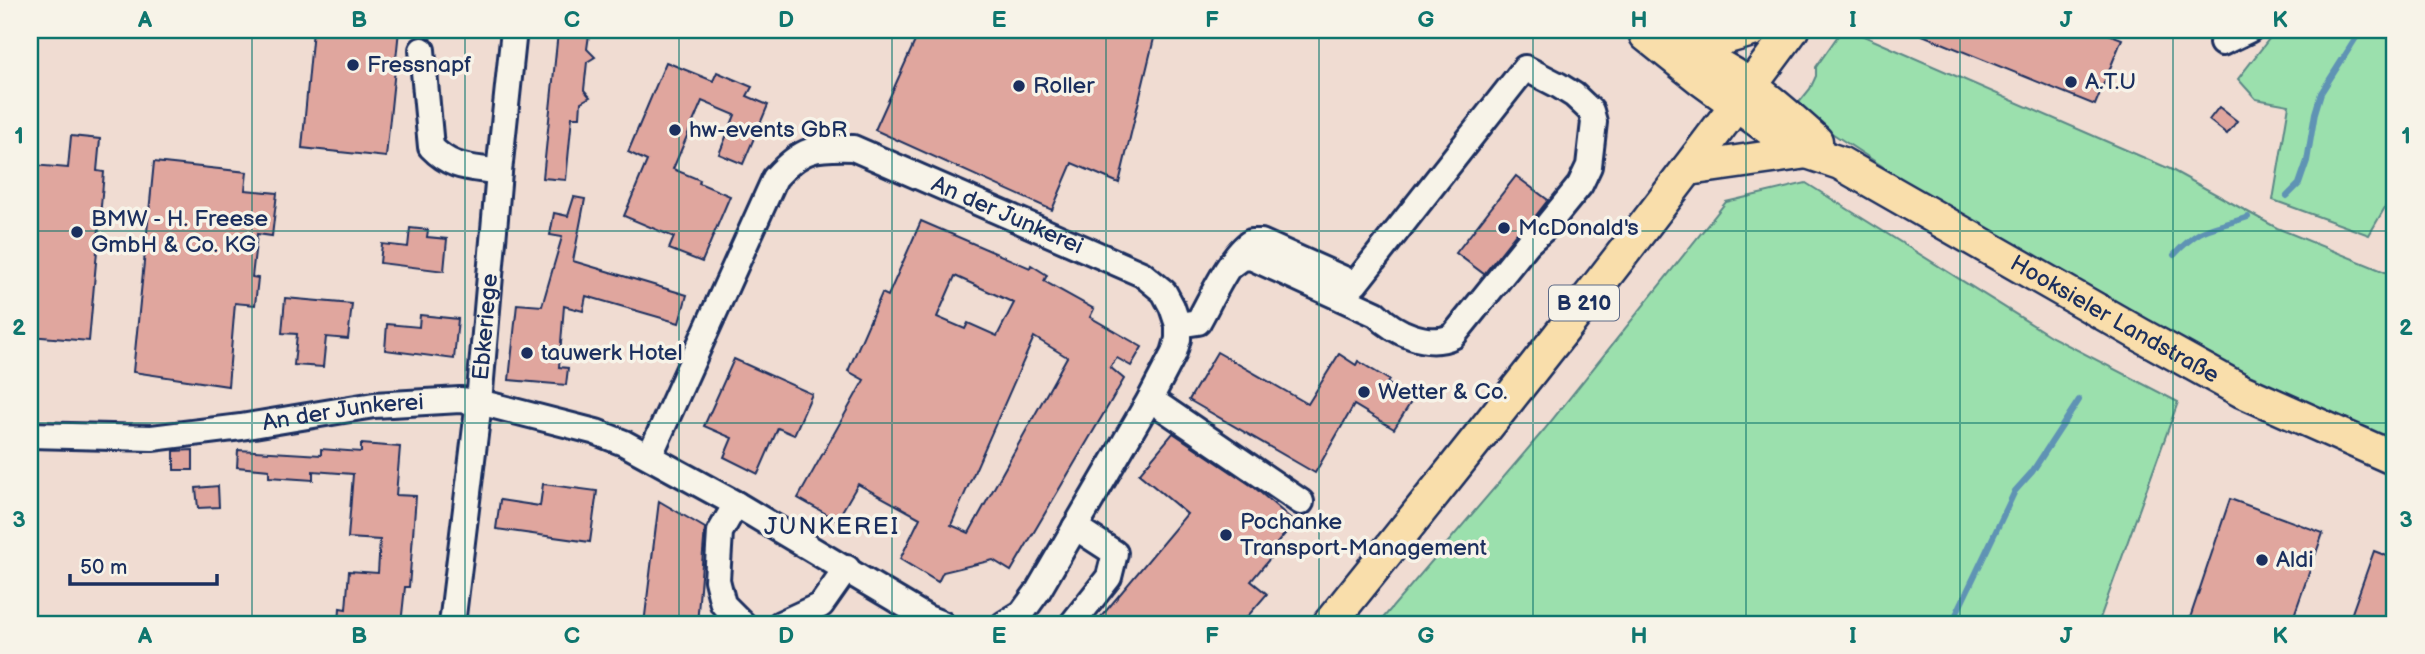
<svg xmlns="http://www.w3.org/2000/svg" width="2425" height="654" viewBox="0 0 2425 654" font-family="'Balsamiq Sans',sans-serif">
<rect width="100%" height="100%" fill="#f0dcd2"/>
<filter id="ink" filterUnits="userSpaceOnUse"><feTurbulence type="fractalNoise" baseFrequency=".0143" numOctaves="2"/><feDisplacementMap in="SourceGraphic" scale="14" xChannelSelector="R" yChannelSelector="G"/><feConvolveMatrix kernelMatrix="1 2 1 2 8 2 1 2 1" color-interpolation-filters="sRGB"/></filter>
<g filter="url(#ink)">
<g fill="#9be0ad" stroke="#5b8886" stroke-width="2">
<path d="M1842,30H1850L2170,169L2277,228L2395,276V442L2233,373L1972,225L1821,126L1797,105L1810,89L1816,76V67Z"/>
<path d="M2276,30H2395V190L2369,235L2273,200L2289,105L2256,99L2238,79Z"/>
<path d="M1806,183L2052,337L2178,402L2098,624H1378L1544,430L1726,202Z"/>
</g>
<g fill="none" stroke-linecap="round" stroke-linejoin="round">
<g stroke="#5f93b4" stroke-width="6">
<path d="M2287,196L2299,184L2307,161L2315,113L2321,93L2361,30"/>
<path d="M2174,255C2203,224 2211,230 2248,217"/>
<path d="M1953,621L2015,491L2032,472L2079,400"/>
</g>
</g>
<g fill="#e0a69e" stroke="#1b2f5e" stroke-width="2" fill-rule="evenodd">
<path d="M313,30H399L386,157L302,148Z"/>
<path d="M920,30H1156L1119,183L1072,163L1052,210L875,130Z"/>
<path d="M1910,30H2098L2122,39L2095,105Z"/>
<path d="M558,32L589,35L587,49L595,57L587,62L584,90L590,97L581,102L580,117H572L566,180L543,178Z"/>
<path d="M666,62L713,81L717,72L752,87L747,96L768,105L743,164L719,154L735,115L702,101L673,169L700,180L699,183L730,196L702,262L669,249L674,237L624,216L647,161L628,152Z"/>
<path d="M2219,107L2237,121L2227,134L2209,120Z"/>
<path d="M71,136L100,139L97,171L104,172L89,341L30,336V204L33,165L68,168Z"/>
<path d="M154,162L247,172L245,190L277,193L272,236L257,234L252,277L258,278L255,305L235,303L228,386L133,372Z"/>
<path d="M1516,176L1548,200L1534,218L1516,234L1484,274L1456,253Z"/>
<path d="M574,197L585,199L573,261L687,295L679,323L586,296L583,311L564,306L559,367L568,368L566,385L509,380L517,304L542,306L562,237L550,235L554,213L568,216Z"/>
<path d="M921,221L1030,268L1031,265L1047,275L1044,281L1094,309L1090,317L1142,347L1131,366L1117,358L1110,367L1124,379L1011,571L993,560L943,572L938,582L900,559L920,518L858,484L837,520L798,498L864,380L848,371L882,293L888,296ZM955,276L1014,303L997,336L968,323L965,329L937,317ZM1034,337L1067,357L969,533L951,525Z"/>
<path d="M410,228L428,230L427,237L447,239L444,271L380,263L382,244L408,247Z"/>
<path d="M285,298L352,304L348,339L326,337L323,367L294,365L297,334L282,333Z"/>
<path d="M420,315L458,319L454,359L385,350L387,324L419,327Z"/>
<path d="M1217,352L1308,404L1339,354L1356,365L1358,361L1389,380L1387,383L1413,399L1394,429L1354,405L1315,473L1189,400Z"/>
<path d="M734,359L812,394L794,435L778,428L758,474L724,457L732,438L704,426Z"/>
<path d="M1173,433L1255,488L1295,522L1273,548L1276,551L1251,581L1267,594L1241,624H1095L1187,514L1139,474Z"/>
<path d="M361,444L400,447L396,495L416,496L409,587H405L401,624H339L340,608L346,609L349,571L378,573L380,540L348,538L353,474L313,471V480L269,477V470L237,467L238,450L321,455V449L361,452Z"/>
<path d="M193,450V470H174V451Z"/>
<path d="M543,484L597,491L590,542L496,529L500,500L540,506Z"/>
<path d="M218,486L219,507L198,508L196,488Z"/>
<path d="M2230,499L2323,533L2291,624H2188Z"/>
<path d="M659,501L705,528L697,624H644Z"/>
<path d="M2374,551L2395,559V624H2348Z"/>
</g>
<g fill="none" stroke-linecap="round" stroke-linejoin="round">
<g stroke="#1b2f5e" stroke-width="30">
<g id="minor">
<path d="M2222,43L2249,30"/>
<path d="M422,50L431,147C452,169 470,167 499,172"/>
<path d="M1178,325L1198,322C1210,301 1231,254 1251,242H1261L1355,284L1525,68L1558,85L1574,95L1591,111L1594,122L1589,166L1580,185L1545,228L1528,243L1453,336C1428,348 1395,333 1376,314L1251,257L1242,258L1231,266"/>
<path d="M1150,399L1301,502"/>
<path id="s1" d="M30,435L152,438L241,427L374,405L460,400L479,402L596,432L624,443L736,504L927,618L942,624"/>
<path id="s2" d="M650,455L775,178C802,148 814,147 853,148L1142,274L1164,292L1172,307L1178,325V339L1174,353L1150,399L1038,591L1022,613L1004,624"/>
<path d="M736,504L720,532L717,580L723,604L743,624"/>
<path id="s3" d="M452,624L479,402L499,172L514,30"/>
<path d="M780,624L821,605L847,568"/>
<path d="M1072,624L1109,577L1115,553L1075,527"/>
</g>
</g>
<g stroke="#1b2f5e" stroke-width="37">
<g id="major">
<path id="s4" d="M1646,35L1701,79L1771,130L1807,152L1840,163L2139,334L2242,391L2395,459"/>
<path d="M1678,47C1733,66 1774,103 1816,141"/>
<path d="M1685,49L1752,30"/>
<path d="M1688,169L1807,152"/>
<path d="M1329,624C1487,428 1643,232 1792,30"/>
</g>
</g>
<use href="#minor" stroke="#f7f3e8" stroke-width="24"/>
<use href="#major" stroke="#f9deab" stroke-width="32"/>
</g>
</g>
<path fill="none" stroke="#0f766e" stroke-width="2" stroke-opacity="0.55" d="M252,30V624M465,30V624M679,30V624M892,30V624M1106,30V624M1319,30V624M1533,30V624M1746,30V624M1960,30V624M2173,30V624M30,231H2395M30,423H2395"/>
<g fill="#1b2f5e" stroke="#f7f3e8" stroke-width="2.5">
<circle cx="353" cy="65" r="7"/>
<circle cx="2071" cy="82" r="7"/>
<circle cx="1019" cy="86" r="7"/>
<circle cx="675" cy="130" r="7"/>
<circle cx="1504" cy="228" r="7"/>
<circle cx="77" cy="232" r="7"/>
<circle cx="527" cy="353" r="7"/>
<circle cx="1364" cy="392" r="7"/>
<circle cx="1226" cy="535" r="7"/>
<circle cx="2262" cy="560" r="7"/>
</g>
<g text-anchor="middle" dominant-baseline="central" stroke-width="7" stroke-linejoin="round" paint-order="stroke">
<rect fill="#f7f3e8" stroke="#5d6a87" stroke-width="2" x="1549" y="285.5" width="70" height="35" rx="5"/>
<g font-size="21" font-weight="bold" fill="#1b2f5e">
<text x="1584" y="303">B 210</text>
</g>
<g font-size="23" fill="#1b2f5e" stroke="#f7f3e8" text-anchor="start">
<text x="367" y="65">Fressnapf</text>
<text x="2085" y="82">A.T.U</text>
<text x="1033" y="86">Roller</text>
<text x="689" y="130">hw-events GbR</text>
<text x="91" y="219">BMW - H. Freese<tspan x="91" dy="26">GmbH &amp; Co. KG</tspan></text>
<text x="1518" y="228">McDonald's</text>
<text x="541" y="353">tauwerk Hotel</text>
<text x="1378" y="392">Wetter &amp; Co.</text>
<text x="1240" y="522">Pochanke<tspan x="1240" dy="26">Transport-Management</tspan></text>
<text x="2276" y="560">Aldi</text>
</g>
<g font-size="23" fill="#1b2f5e" stroke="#f7f3e8">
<text stroke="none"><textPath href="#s2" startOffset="560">An der Junkerei</textPath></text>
<text stroke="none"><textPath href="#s4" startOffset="550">Hooksieler Landstraße</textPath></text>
<text stroke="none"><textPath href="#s3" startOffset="299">Ebkeriege</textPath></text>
<text stroke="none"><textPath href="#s1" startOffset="315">An der Junkerei</textPath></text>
</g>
<g font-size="24" letter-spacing="2" fill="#1b2f5e" stroke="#f7f3e8">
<text x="832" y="526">JUNKEREI</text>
</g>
</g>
<rect width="2425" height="654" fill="none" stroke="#f7f3e8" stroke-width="77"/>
<path d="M70 574v10h147v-10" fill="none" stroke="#1b2f5e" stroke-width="3.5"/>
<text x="80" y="574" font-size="21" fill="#1b2f5e" stroke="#f7f3e8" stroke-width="5" paint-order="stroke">50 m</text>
<rect x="38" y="38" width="2348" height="578" fill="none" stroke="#0f766e" stroke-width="2.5"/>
<g font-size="23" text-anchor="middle" font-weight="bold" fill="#0f766e">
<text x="145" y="27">A</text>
<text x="359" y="27">B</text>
<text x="572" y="27">C</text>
<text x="786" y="27">D</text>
<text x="999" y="27">E</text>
<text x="1212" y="27">F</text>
<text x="1426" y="27">G</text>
<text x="1639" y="27">H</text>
<text x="1853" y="27">I</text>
<text x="2066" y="27">J</text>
<text x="2280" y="27">K</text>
<text x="19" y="143">1</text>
<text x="2406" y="143">1</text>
<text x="19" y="335">2</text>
<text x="2406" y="335">2</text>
<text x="19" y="527">3</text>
<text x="2406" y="527">3</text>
<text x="145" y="643">A</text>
<text x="359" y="643">B</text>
<text x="572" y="643">C</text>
<text x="786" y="643">D</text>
<text x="999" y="643">E</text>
<text x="1212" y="643">F</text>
<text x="1426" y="643">G</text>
<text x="1639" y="643">H</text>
<text x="1853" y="643">I</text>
<text x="2066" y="643">J</text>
<text x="2280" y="643">K</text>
</g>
</svg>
